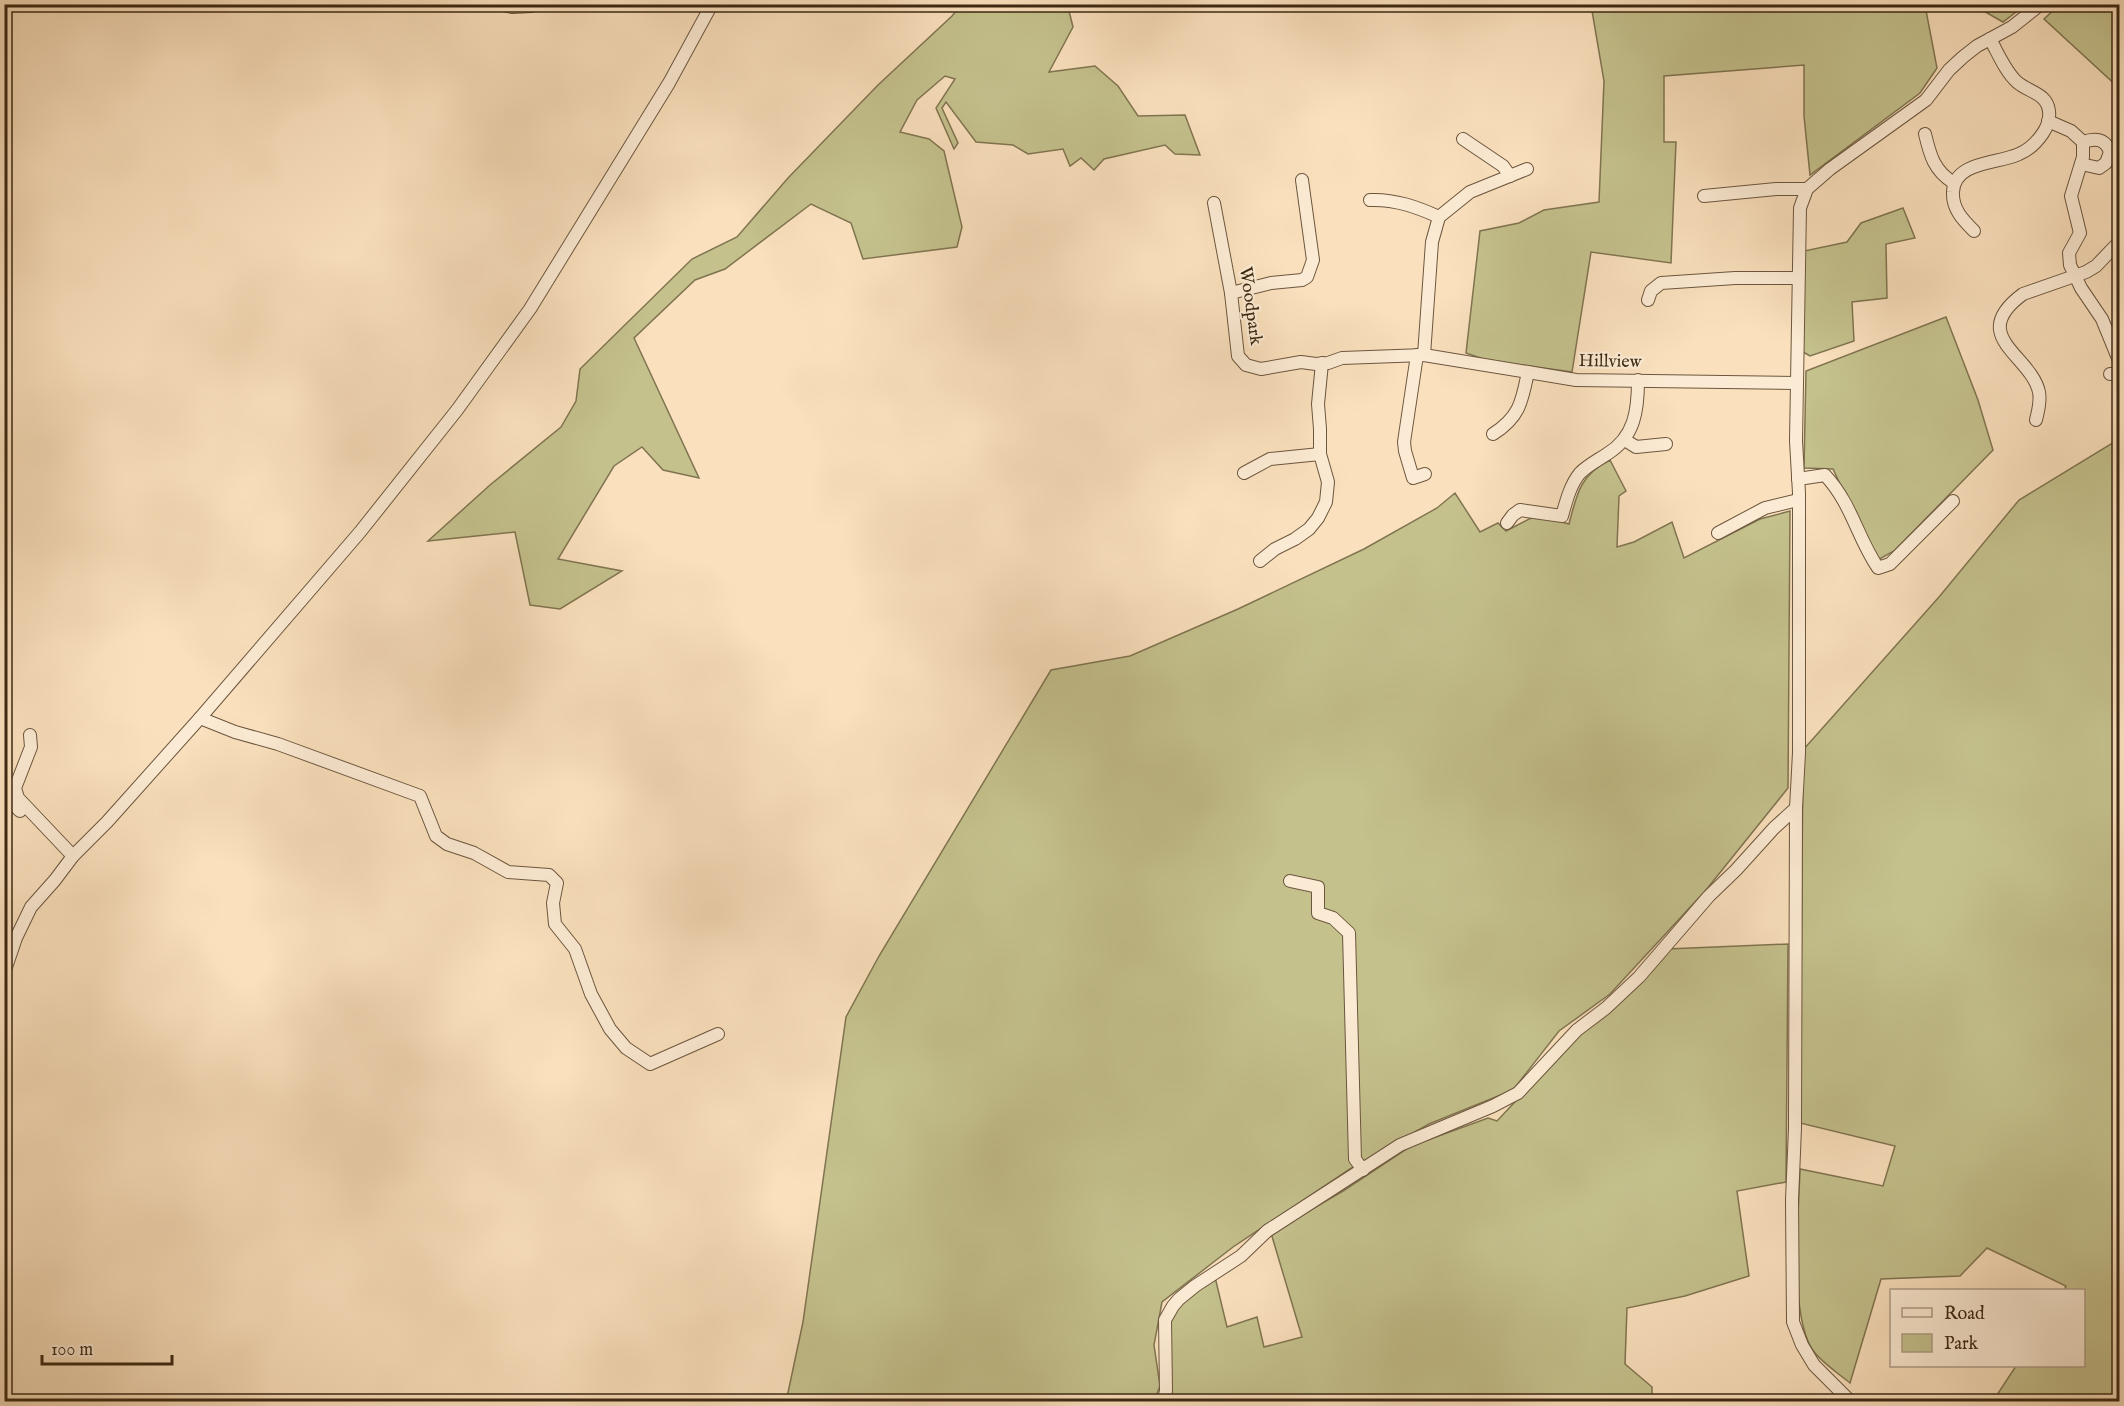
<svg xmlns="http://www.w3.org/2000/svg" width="2124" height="1406" viewBox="0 0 2124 1406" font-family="'IM FELL English',serif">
<rect width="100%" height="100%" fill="#fae0bd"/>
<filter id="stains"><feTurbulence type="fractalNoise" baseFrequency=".00333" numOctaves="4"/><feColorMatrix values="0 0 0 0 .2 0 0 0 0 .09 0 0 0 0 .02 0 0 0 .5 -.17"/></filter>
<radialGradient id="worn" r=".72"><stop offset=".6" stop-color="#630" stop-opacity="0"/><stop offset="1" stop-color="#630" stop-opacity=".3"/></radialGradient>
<g fill="#c4c18d" stroke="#807450" stroke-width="1.5">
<path d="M961,5H1093L1069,11L1073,27L1049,72L1095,66L1118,86L1138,116L1185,115L1200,155L1175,154L1165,145L1104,159L1094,170L1081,158L1070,166L1063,149L1028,154L1013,145L976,142L946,102L942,108L958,143L954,149L936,108L955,79L945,76L917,100L900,132L929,139L944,151L962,227L957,247L863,259L851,223L811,204L725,269L695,280L634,338L699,478L663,470L642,447L614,466L558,559L622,571L560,609L530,605L515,532L428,541L490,485L561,427L576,401L580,369L692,259L737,237L788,178L878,85L952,16Z"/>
<path d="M1591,5H1925L1937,68L1920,93L1810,175L1804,116V65L1664,76V142H1676L1671,263L1591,252L1572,372L1486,360L1466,353L1480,231L1519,223L1544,210L1599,202L1604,81Z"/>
<path d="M1978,5V4L2025,5L2003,22L1980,9Z"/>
<path d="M2115,5L2119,7V88L2044,19L2059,5Z"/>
<path d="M1903,208L1915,238L1886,244L1887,298L1852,302L1854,341L1810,356L1803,352L1804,251L1847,242L1861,223Z"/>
<path d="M1946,317L1978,400L1993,450L1894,551L1876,561L1833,469L1804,468L1806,371Z"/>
<path d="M2119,439V1401H1993L2016,1366H2084V1290H2064L2066,1286L1987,1248L1960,1276L1881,1279L1850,1383C1839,1374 1824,1364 1815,1353C1788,1321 1799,1212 1800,1169L1883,1186L1895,1146L1800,1123L1803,750L1939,597L2019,500Z"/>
<path d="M1610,460L1626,491L1619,496L1617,547L1634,542L1672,522L1684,558L1760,519L1790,511L1788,788L1706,890L1610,994L1559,1031L1513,1090L1429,1124L1350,1169L1233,1247L1162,1302L1154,1345L1160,1386L1154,1401L786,1402L803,1322L846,1017L879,956L1051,670L1130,656L1238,609L1364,549L1437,508L1455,493L1480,532L1498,523L1506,531L1537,515L1569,524C1577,493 1580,475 1610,460Z"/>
<path d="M1788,944L1786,1182L1737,1191L1749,1276L1685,1296L1627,1308L1625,1364L1652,1387V1401L1166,1402L1169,1329L1173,1309L1215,1277L1227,1327L1257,1317L1264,1347L1302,1337L1271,1233L1343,1191L1411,1146L1488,1118L1497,1121L1577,1036L1667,949Z"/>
</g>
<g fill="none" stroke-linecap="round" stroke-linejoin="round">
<g stroke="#6c563e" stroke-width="14">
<g id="minor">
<path d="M501,4L512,7L531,6L533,4"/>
<path d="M2048,121L2071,131L2083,142V157L2071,196L2080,233L2069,253L2070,265L2081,288L2102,319L2120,363"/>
<path d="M1925,134C1930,155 1934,171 1954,183"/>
<path d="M1463,139L1503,166L1510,176"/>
<path d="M2081,164L2099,168L2106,163L2110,152C2105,138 2095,138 2083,142"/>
<path d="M1704,196L1776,189H1807"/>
<path d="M1370,200C1395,199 1417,207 1439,217"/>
<path d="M1214,203L1231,293L1238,356L1246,365L1261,369L1301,362L1316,364L1328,363L1342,358L1424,355L1576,380L1797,383"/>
<path d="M1974,231C1963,220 1952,209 1953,192C1954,161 1998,164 2019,154C2029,150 2037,142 2043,133C2047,127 2050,119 2049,111C2047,93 2028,92 2017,82C2005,71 1998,53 1990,39"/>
<path d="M1231,293L1271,283L1302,280L1307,277L1313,260L1302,180"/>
<path d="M1648,300L1651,291L1661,283L1735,278H1798"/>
<path d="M1417,355L1404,442L1405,451L1413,478L1425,474"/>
<path d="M1424,355L1432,242L1439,217L1470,192L1527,169"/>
<path d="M2110,374H2120"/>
<path d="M2036,420C2038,411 2041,402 2039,392C2031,355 1966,336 2023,294L2086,272L2096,266L2120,241"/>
<path d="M1493,434C1520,417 1522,401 1528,372"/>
<path d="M1625,440L1636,447L1666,444"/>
<path d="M1244,473L1270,459L1320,454"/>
<path d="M1798,479L1825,475C1852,504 1857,537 1878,568L1890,564L1953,501"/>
<path d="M1507,523L1513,515L1520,510L1562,516C1566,502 1570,485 1580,473C1588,465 1598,460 1607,454C1635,437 1638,410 1638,380"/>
<path d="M1718,533L1765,508L1798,500"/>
<path d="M1260,561L1275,549L1295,539L1309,529L1318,518L1326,502L1328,482L1320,454V429L1318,404L1322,363"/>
<path d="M200,718L235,732L278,744L420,796L436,836L447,844L474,853L508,872L549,875L557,883L553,903L555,924L575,949L591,994L610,1029L626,1048L650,1064L718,1034"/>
<path d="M30,735L31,747L15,788L18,798L73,856"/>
<path d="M4,795L20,811"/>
<path d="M1290,881L1318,887V913L1333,918L1349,933L1355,1159L1363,1170"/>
<path d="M4,973L16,938L31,907L55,880L73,856L107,822L200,718L360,532L457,410L530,309L669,83L712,4"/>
<path d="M1163,1402L1166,1391L1165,1320L1173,1306L1179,1299L1195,1286L1241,1256L1267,1231L1400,1145L1493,1106L1518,1093L1577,1030L1606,1008L1639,977L1709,896L1736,870L1774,828L1796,808"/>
<path d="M1851,1402L1814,1365L1802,1345L1793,1322L1792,1200L1795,1128L1796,808L1799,753V493L1796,441L1800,208L1807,189L1830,169L1926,100L1949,70L1963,57L1977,46L2012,27L2041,4"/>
</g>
</g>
<use href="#minor" stroke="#fcebd4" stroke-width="12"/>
</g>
<g text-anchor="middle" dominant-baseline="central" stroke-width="4.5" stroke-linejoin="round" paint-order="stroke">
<g font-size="18" fill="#3c2813" stroke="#fcebd4">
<text transform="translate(1250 306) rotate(82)">Woodpark</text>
<text transform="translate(1610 362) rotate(1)">Hillview</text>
</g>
</g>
<rect width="2124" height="1406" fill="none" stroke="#fae0bd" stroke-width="24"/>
<rect x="6" y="6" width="2112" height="1394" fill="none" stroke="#3c2813" stroke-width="3"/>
<rect x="12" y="12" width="2100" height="1382" fill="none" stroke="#3c2813" stroke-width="1.5"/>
<rect x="1890" y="1289" width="195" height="78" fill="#fcebd4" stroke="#af9d87" stroke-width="1.5"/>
<rect x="1902" y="1308" width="30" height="9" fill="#fcebd4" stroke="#af9d87" stroke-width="1.5"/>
<text x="1944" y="1319" font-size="18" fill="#3c2813">Road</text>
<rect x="1902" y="1334" width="30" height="18" fill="#c4c18d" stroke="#af9d87" stroke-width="1.5"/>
<text x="1944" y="1349" font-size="18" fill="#3c2813">Park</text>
<path d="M42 1355v9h130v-9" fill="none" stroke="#3c2813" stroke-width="3"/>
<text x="51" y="1355" font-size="18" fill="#3c2813" stroke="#fcebd4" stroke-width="4.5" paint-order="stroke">100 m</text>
<rect width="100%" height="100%" filter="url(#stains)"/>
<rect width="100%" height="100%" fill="url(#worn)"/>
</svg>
